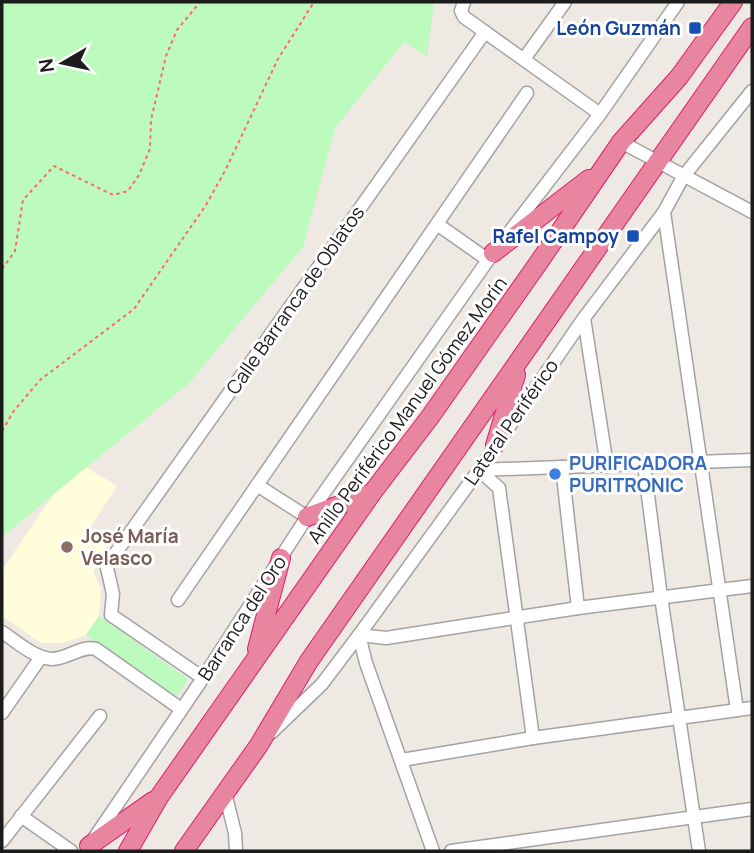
<svg xmlns="http://www.w3.org/2000/svg" width="754" height="853" viewBox="0 0 754 853" font-family="Manrope,sans-serif">
<rect width="100%" height="100%" fill="#eee9e2"/>
<path fill="#fffdda" d="M76,461L117,486L86,534L108,547L93,571L101,589L99,616L86,635L64,643H41L2,616V570Z"/>
<g fill="#bcfbbd">
<path d="M2,2H434L427,56L404,42L335,128L303,247L189,383L2,537Z"/>
<path d="M99,616L188,679L175,698L86,635Z"/>
</g>
<g fill="none" stroke-linecap="round" stroke-linejoin="round">
<g stroke="#a3a3a3" stroke-width="15">
<g id="minor">
<path d="M464,2L461,11L464,17L600,114"/>
<path d="M524,59L565,2"/>
<path d="M621,142L752,212"/>
<path d="M664,212L737,710"/>
<path d="M437,224L488,260"/>
<path d="M584,318L607,466"/>
<path d="M644,464L661,597L699,851"/>
<path d="M562,467L578,608"/>
<path d="M479,470L499,488L533,738"/>
<path d="M479,470L752,460"/>
<path d="M257,485L307,517"/>
<path d="M178,600L527,93"/>
<path d="M2,632C16,641 34,658 52,659C67,659 82,645 96,649L181,709"/>
<path d="M203,678L111,615L113,594L107,568L110,561L485,32"/>
<path d="M2,713L41,657"/>
<path d="M272,732L322,684L359,635L479,470L584,318L664,212L683,177L752,91"/>
<path d="M402,760L533,738L752,708"/>
<path d="M225,793L235,833L236,851"/>
<path d="M21,816L71,851"/>
<path d="M93,840L203,678L307,517L488,260L600,114L678,2"/>
<path d="M2,841L100,716"/>
<path d="M433,851L366,663L359,635L386,638L578,608L752,586"/>
<path d="M451,851L752,809"/>
</g>
</g>
<g stroke="#dd1e6c" stroke-width="20">
<g id="highway">
<path d="M493,253L589,179"/>
<path d="M495,445L516,375"/>
<path d="M307,517L372,493"/>
<path d="M257,649L281,558"/>
<path d="M89,846L153,801"/>
<path d="M128,851L159,797L372,493L430,417L539,262L621,142L679,77L733,2"/>
<path d="M184,851L259,745L309,661L752,27"/>
</g>
</g>
<g stroke="#fe6963" stroke-width="2" stroke-dasharray="3.5 3.5" stroke-linecap="butt">
<path d="M2,269L15,251L23,200L54,166L113,195L128,191L139,175L150,149L151,120L166,56L177,30L200,2"/>
<path d="M2,431L13,412L40,380L134,309L206,205L225,171L278,59L314,2"/>
</g>
<use href="#minor" stroke="#fff" stroke-width="12"/>
<use href="#highway" stroke="#e9869f" stroke-width="18"/>
</g>
<g fill="#1a4fb4" stroke="#fff" stroke-width="2.5">
<rect x="688" y="21" width="14" height="14" rx="3.5"/>
<rect x="626" y="229" width="14" height="14" rx="3.5"/>
</g>
<circle fill="#3f7fe0" stroke="#fff" stroke-width="2.5" cx="555" cy="474" r="7"/>
<circle fill="#8d6e63" stroke="#fff" stroke-width="2.5" cx="67" cy="547" r="7"/>
<g text-anchor="middle" dominant-baseline="central" stroke-width="6" stroke-linejoin="round" paint-order="stroke">
<g font-size="19" font-weight="bold" fill="#164399" stroke="#fff" text-anchor="end">
<text x="681" y="28">León Guzmán</text>
<text x="619" y="236">Rafel Campoy</text>
</g>
<g font-size="19" fill="#1c1c1c" stroke="#fff">
<text transform="translate(295 300) rotate(-55)">Calle Barranca de Oblatos</text>
<text transform="translate(407 410) rotate(-54)">Anillo Periférico Manuel Gómez Morín</text>
<text transform="translate(511 422) rotate(-55)">Lateral Periférico</text>
<text transform="translate(242 618) rotate(-57)">Barranca del Oro</text>
</g>
<g font-size="19" font-weight="bold" fill="#366cbe" stroke="#fff" text-anchor="start">
<text x="569" y="463">PURIFICADORA<tspan x="569" dy="22">PURITRONIC</tspan></text>
</g>
<g font-size="19" font-weight="bold" fill="#785e54" stroke="#fff" text-anchor="start">
<text x="81" y="536">José María<tspan x="81" dy="22">Velasco</tspan></text>
</g>
</g>
<rect width="754" height="853" fill="none" stroke="#1c1c1c" stroke-width="7"/>
<g transform="translate(63 63) rotate(261)" stroke="#ffffff" stroke-width="5" paint-order="stroke">
<path d="M0-5L12 26L0 18L-12 26Z" fill="#1c1c1c"/>
<text y="-10" font-size="19" font-weight="bold" text-anchor="middle" fill="#1c1c1c">N</text>
</g>
</svg>
